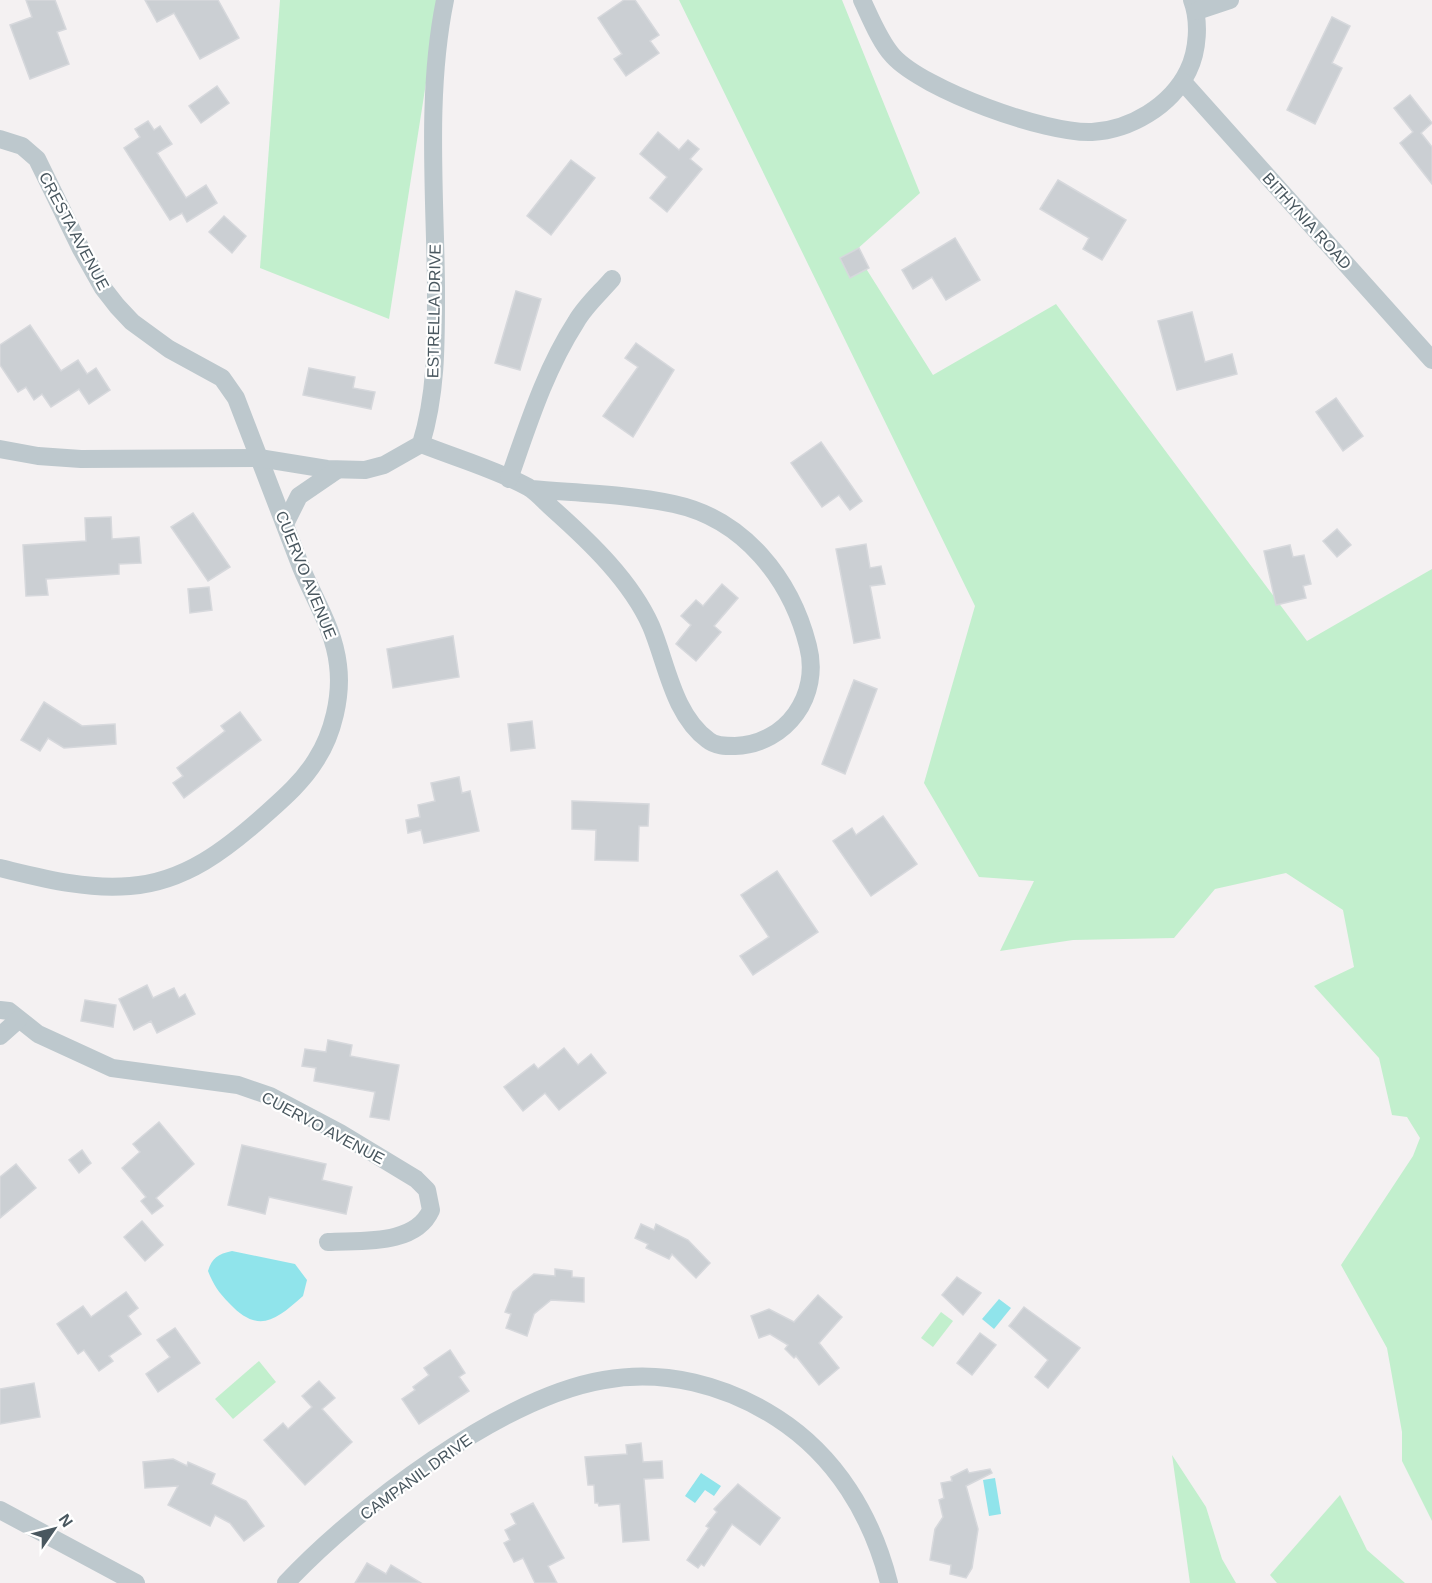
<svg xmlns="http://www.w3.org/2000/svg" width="1432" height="1583" viewBox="0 0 1432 1583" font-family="Arial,sans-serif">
<rect width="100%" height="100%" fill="#f4f1f2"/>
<g fill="#c2efcd">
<path d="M280,0H439L389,319L260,268Z"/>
<path d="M679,0H842L920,193L855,251L933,375L1056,304L1307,641L1432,569V1521L1402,1461V1432L1387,1348L1341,1265L1413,1156L1420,1138L1407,1117L1392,1115L1379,1058L1314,986L1354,967L1343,910L1286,873L1215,889L1174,938L1073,940L1000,951L1034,881L979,877L924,783L975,606Z"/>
<path d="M941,1312L953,1321L933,1347L921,1338Z"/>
<path d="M259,1361L276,1382L233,1419L215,1399Z"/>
<path d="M1172,1455L1206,1507L1222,1559L1236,1583H1190Z"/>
<path d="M1340,1495L1367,1550L1405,1583H1277L1270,1575Z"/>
</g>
<g fill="#90e4eb">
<path d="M232,1251L295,1264L307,1280L303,1296C275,1321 258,1334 229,1303C219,1293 213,1284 208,1271C212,1258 218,1254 232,1251Z"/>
<path d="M999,1299L1011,1308L994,1329L982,1319Z"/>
<path d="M701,1473L721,1486L714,1496L705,1490L695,1503L685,1496Z"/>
<path d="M995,1478L1001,1514L989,1516L983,1480Z"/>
</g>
<g fill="#cbcfd3" stroke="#d6d8dc" stroke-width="1.5">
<path d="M26,0H55L66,29L57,32L69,64L30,79L10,25L32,17Z"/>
<path d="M145,0H218L239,38L200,59L174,13L157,22Z"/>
<path d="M624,0H635L659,35L650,41L659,53L626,76L614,59L622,54L598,18Z"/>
<path d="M1332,17L1350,26L1332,63L1342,68L1315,124L1287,110Z"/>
<path d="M217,86L229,103L201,123L189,106Z"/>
<path d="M1410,95L1432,123L1421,133L1432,147V184L1400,143L1413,132L1394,108Z"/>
<path d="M148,121L154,130L160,126L172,144L157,153L186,198L206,185L217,203L187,222L182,213L170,220L124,148L140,137L135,129Z"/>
<path d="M658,132L679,150L688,140L699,149L690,159L702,169L667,212L650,198L667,177L640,154Z"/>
<path d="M571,160L595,178L551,235L527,216Z"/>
<path d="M1058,180L1126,220L1102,260L1083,249L1089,238L1040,209Z"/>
<path d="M224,216L246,236L232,253L209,232Z"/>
<path d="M955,238L980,280L946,300L932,277L913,289L902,270Z"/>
<path d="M859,248L869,268L850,278L840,258Z"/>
<path d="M516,291L541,299L520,370L495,363Z"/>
<path d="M1192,312L1205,362L1232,354L1237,374L1177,390L1158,321Z"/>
<path d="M30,325L61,371L78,360L87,374L96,368L110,390L89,404L79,389L51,407L42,394L34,400L26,387L18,392L0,365V345Z"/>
<path d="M636,343L674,370L633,437L603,416L638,367L625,358Z"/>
<path d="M309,368L355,377L353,388L375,392L371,409L303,395Z"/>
<path d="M1336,398L1363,436L1343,451L1316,412Z"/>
<path d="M821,442L862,501L850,510L839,495L822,507L791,463Z"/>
<path d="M193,513L230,567L208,581L171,527Z"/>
<path d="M111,517L112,539L139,537L141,563L119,564V574L46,579L48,595L26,596L23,545L86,541L85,518Z"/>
<path d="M1337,529L1351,545L1337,557L1323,541Z"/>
<path d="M866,544L870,568L881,566L885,584L870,586L880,638L854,643L836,549Z"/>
<path d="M1290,545L1293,557L1304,555L1311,584L1303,586L1306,598L1276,605L1264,551Z"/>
<path d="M722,584L738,598L714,626L721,632L696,661L676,644L691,625L681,616L696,600L703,606Z"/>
<path d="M209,587L212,610L190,613L188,589Z"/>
<path d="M453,636L459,677L393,688L387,649Z"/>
<path d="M854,680L877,689L845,774L822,764Z"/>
<path d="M44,702L82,726L115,724L116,744L64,748L48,738L40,751L21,740Z"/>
<path d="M240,712L261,740L184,798L173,783L183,776L177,768L225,731L221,726Z"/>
<path d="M532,721L535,748L511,751L508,724Z"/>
<path d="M459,777L462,793L470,791L479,831L424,843L421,830L408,833L406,820L420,817L418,805L435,801L431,783Z"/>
<path d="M572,801L649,804L648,826H639L638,861L595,860L596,830L572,829Z"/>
<path d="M883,816L917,864L871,896L833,841L852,828L856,835Z"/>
<path d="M777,871L818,932L753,975L740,956L769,937L741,895Z"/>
<path d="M147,985L153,998L174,988L179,998L185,994L195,1014L157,1033L151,1021L134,1030L119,999Z"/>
<path d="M85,1000L116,1005L113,1027L81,1021Z"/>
<path d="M328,1040L352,1045L350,1056L399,1065L389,1120L370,1117L375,1092L314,1081L316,1068L302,1066L305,1049L326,1052Z"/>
<path d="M564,1048L578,1065L591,1054L606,1073L559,1110L545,1093L523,1111L504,1087L534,1064L538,1069Z"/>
<path d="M159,1122L194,1164L156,1198L163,1206L152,1214L141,1201L146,1197L122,1168L140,1152L133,1144Z"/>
<path d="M242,1145L326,1164L322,1180L352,1187L346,1214L269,1197L265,1214L228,1205Z"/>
<path d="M82,1150L91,1163L79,1173L69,1160Z"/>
<path d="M16,1164L36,1188L0,1218V1177Z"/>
<path d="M142,1221L163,1245L145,1261L124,1237Z"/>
<path d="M641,1224L654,1230L656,1224L688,1240L710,1263L696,1278L672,1254L669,1259L646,1248L648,1244L635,1238Z"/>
<path d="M555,1269L572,1271V1277L584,1278V1302L551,1300L534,1314L527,1336L506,1328L511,1314L505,1312L513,1292L534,1274L555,1276Z"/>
<path d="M957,1277L981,1293L963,1315L942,1295Z"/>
<path d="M126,1292L138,1308L128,1316L141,1334L109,1356L113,1361L99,1371L84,1350L78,1354L57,1324L83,1306L91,1317Z"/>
<path d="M818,1295L842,1317L819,1343L839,1368L819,1385L796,1356L794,1358L785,1349L788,1345L770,1334L759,1338L751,1316L769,1309L794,1322Z"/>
<path d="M1024,1307L1080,1348L1048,1388L1035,1377L1048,1360L1009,1326Z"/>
<path d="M175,1328L200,1363L158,1392L146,1374L170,1357L157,1340Z"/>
<path d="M980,1333L996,1345L972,1375L957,1363Z"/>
<path d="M450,1350L465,1373L459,1377L469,1391L419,1424L402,1399L415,1390L413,1387L429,1375L424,1368Z"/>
<path d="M319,1381L335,1398L322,1409L352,1442L305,1485L264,1440L283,1423L288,1429L312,1407L302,1396Z"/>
<path d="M34,1383L40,1417L0,1424V1389Z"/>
<path d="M641,1443L643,1462L662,1461L663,1478L644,1479L649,1540L623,1542L620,1504L599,1506L598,1503H595L594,1485H588L585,1457L627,1454L626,1445Z"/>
<path d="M173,1459L187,1466L188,1462L215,1474L211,1484L246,1501L264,1526L244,1541L230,1523L215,1515L210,1526L168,1505L178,1486L145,1488L143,1462Z"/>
<path d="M967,1469L969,1473L990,1469L992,1473L966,1486L978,1529L972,1568L966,1578L950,1574L951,1565L930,1560L935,1529L943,1517L939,1500L944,1498L941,1483L952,1481L951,1477Z"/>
<path d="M738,1484L780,1518L760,1545L732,1524L704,1566L701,1564L698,1568L687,1560L709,1528L706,1526L717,1512L714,1509Z"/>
<path d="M533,1503L564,1558L548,1566L557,1583H535L523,1558L514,1562L504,1543L510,1540L505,1530L516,1524L511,1514Z"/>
<path d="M367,1563L386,1574L391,1565L421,1583H355Z"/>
</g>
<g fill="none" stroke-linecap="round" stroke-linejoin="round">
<g stroke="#bdc8cd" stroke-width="18">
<path d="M862,0C870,17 880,42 893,56C924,90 1046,134 1092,132C1130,130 1171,106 1188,71C1198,51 1200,21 1192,0"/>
<path d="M1197,11L1230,0"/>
<path d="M1183,82L1432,360"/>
<path d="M0,139L22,146L37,159L81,249L103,288L117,306L132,322L169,349L222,378L236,398C258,454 279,511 301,567C314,599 334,629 338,665C342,696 333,734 316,760C303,781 285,797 267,813C227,849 185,882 130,886C86,890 42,878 0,868"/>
<path d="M421,444C456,458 495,469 528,487C537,492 545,502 553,509C590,542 631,581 651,626C667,664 673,714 708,740C715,746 726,746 735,746C787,744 821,695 808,646C791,579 744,519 674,504C627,494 578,493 531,489"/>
<path d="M0,449L38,456L81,459L259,458L327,469L365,470L384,465L421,444C437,392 436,340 436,286C435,192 426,93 445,0"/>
<path d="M509,479C528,425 545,370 576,322C585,306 600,293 612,279"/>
<path d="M285,524L299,496L337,470"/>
<path d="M0,1010L9,1011L38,1034L112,1068L238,1085L270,1096L340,1133L416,1179L427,1190L431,1210C415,1246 361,1240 328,1242"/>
<path d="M0,1036L18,1020"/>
<path d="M0,1510L136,1583"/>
<path d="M286,1583C356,1508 502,1397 604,1380C664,1369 726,1385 777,1418C836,1456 872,1516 889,1583"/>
</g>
</g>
<g text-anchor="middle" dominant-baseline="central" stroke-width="4.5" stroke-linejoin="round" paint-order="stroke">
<g font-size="16" fill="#49575f" stroke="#fff">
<text transform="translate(1307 221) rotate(48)">BITHYNIA ROAD</text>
<text transform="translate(74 231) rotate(62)">CRESTA AVENUE</text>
<text transform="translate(434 311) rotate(-89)">ESTRELLA DRIVE</text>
<text transform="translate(306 575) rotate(68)">CUERVO AVENUE</text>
<text transform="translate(323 1128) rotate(28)">CUERVO AVENUE</text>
<text transform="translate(416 1477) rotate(-36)">CAMPANIL DRIVE</text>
</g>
</g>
<g transform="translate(54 1529) rotate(55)" stroke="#ffffff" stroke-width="4.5" paint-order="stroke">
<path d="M0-4.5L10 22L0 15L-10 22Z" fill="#49575f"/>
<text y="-9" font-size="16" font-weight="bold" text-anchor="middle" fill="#49575f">N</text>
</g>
</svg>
